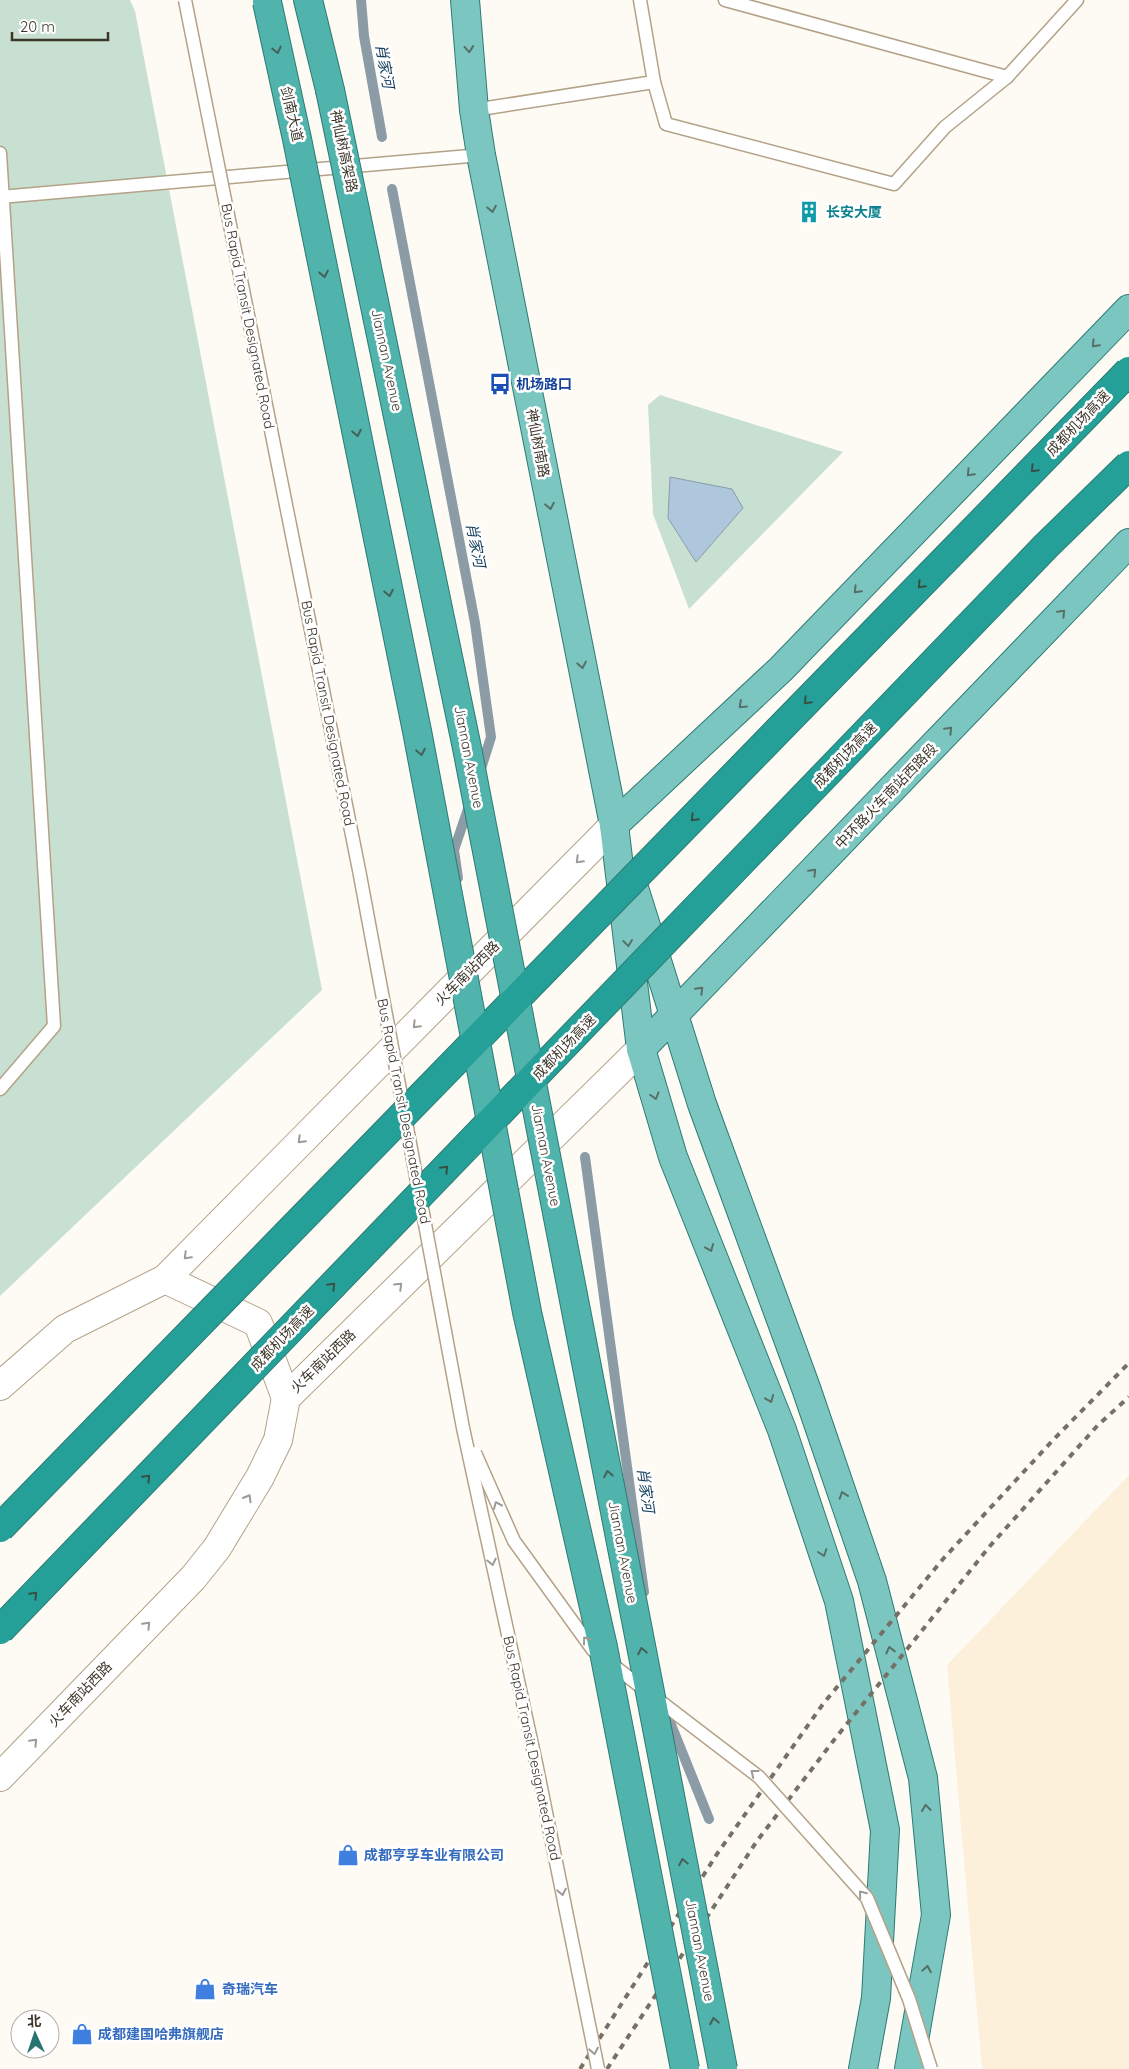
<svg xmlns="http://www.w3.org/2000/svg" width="1129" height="2069" viewBox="0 0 1129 2069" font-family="Quicksand,'Noto Sans SC',sans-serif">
<rect width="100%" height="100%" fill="#fefbf5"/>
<path fill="#fdf0db" d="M1129,1475V2069H982L947,1665Z"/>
<g fill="#c8e0d1">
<path d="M0,0H130L135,11L322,990L0,1296Z"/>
<path d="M660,395L843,452L689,609L653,514L648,405Z"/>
</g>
<path fill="#aec7dc" stroke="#8c9ca7" d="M670,477L732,489L743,508L696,562L668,518Z"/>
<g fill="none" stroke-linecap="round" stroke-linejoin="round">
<g stroke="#8c9ca7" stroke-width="10">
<path d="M361,0L364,36L382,137"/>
<path d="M392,189L475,623L491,737L480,772"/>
<path d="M458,878L454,850L470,803"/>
<path d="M585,1157L644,1592"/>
<path d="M664,1707L709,1819"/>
</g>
<g stroke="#b3a288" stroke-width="15">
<g id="service">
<path d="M640,0L654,82L666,124L894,184L945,127L1007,77L1077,0"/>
<path d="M725,0L1007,77"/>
<path d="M474,110L654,82"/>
<path d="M0,153L54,1026L0,1089"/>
<path d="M0,197L481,155"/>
</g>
</g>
<g stroke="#b3a288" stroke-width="30">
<g id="secondary">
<path d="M165,1279L258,1323L286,1398"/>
<path d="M0,1386L65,1329L165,1279L614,825"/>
<path d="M0,1777L193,1578L217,1548L260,1477L278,1440L286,1398L641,1049"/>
</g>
</g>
<g stroke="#2d7b72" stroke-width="30">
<g id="primary">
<path d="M465,0L474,110L481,155L614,825L641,1049L673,1157L782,1430L839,1601L885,1830L876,1998L863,2069"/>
<path d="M614,825L781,669L1129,309"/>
<path d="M634,888L702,1104L806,1388L872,1581L923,1778L936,1915L909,2069"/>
<path d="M641,1049L1129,543"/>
</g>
</g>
<g stroke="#2d7b72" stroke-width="30">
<path id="trunk" d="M308,0L330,90"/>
</g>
<use href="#service" stroke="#fff" stroke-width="12"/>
<use href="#secondary" stroke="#fff" stroke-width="28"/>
<use href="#primary" stroke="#7cc6c1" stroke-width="28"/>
<use href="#trunk" stroke="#50b3ac" stroke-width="28"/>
<g stroke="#767066" stroke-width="4" stroke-dasharray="6 6" stroke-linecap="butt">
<path d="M580,2069L717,1854L823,1704L943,1559L1054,1439L1129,1363"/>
<path d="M607,2069L757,1841L834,1740L990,1546L1098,1425L1129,1397"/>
</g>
<g stroke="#b3a288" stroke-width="15" stroke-linecap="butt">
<g id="service-bridge">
<path d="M185,0L359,870L463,1428L536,1763L598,2069"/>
<path d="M475,1453L514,1541L593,1650L759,1777L867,1898L909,1999L931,2069"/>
</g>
</g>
<g stroke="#2d7b72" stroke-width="30" stroke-linecap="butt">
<g id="trunk-bridge">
<path d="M267,2L297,139L417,731L527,1312L603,1647L685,2069"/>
<path d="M330,90L467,748L723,2069"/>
</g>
</g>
<g stroke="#2d7b72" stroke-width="30" stroke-linecap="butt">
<g id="motorway-bridge">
<path d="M0,1528L1129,371"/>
<path d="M0,1630L1046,546L1129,465"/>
</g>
</g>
<use href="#service-bridge" stroke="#fff" stroke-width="12"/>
<use href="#trunk-bridge" stroke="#50b3ac" stroke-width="28"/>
<use href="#motorway-bridge" stroke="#24a098" stroke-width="28"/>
</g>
<defs><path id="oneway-chevron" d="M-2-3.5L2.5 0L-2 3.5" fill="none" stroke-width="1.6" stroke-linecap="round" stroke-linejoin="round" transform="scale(1.25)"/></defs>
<g stroke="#567067">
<use href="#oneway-chevron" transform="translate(469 49) rotate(85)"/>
<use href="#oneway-chevron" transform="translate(492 209) rotate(79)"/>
<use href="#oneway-chevron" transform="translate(1095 344) rotate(134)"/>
<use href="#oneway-chevron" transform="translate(970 473) rotate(134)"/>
<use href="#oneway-chevron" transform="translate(550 506) rotate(79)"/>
<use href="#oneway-chevron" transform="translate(857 590) rotate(134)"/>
<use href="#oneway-chevron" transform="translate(1062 613) rotate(-46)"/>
<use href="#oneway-chevron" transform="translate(582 665) rotate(79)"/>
<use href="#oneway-chevron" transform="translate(742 705) rotate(137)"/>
<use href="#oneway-chevron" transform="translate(949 730) rotate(-46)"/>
<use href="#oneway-chevron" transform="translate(813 872) rotate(-46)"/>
<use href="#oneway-chevron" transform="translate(628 943) rotate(83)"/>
<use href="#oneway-chevron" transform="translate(700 990) rotate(-46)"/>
<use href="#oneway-chevron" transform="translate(655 1096) rotate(74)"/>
<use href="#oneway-chevron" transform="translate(710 1248) rotate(68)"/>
<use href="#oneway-chevron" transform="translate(770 1399) rotate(68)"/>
<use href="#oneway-chevron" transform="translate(843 1495) rotate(-109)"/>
<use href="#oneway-chevron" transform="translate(823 1553) rotate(72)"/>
<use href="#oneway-chevron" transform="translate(890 1650) rotate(-104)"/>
<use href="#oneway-chevron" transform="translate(926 1808) rotate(-96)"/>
<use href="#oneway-chevron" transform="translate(927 1969) rotate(-80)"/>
</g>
<g stroke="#446258">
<use href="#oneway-chevron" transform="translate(277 50) rotate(77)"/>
<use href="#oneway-chevron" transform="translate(324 274) rotate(79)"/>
<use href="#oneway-chevron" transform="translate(357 433) rotate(79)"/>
<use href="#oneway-chevron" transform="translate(389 593) rotate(79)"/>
<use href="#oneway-chevron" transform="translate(421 752) rotate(79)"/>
<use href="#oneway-chevron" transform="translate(608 1474) rotate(-101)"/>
<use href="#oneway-chevron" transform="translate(642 1651) rotate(-101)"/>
<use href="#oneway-chevron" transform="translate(683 1862) rotate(-101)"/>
<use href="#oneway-chevron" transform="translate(714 2021) rotate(-101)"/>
</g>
<g stroke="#375046">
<use href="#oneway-chevron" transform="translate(1034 469) rotate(134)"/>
<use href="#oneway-chevron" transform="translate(921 585) rotate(134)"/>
<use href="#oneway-chevron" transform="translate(807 701) rotate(134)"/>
<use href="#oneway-chevron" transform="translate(694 818) rotate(134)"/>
<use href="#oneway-chevron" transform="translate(445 1169) rotate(-46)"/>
<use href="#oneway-chevron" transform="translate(332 1286) rotate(-46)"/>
<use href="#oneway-chevron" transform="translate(147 1478) rotate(-46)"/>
<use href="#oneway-chevron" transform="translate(34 1595) rotate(-46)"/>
</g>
<g stroke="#9e9a95">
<use href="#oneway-chevron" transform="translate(579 860) rotate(135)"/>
<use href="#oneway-chevron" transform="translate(416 1025) rotate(135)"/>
<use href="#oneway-chevron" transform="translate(301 1140) rotate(135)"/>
<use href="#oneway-chevron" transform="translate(187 1256) rotate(135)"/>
<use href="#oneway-chevron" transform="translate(399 1286) rotate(-44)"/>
<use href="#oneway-chevron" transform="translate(248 1498) rotate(-60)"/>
<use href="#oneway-chevron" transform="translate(497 1505) rotate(-114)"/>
<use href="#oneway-chevron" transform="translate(492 1562) rotate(78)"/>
<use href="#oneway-chevron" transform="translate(147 1625) rotate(-46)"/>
<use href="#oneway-chevron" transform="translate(586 1640) rotate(-126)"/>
<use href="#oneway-chevron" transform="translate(34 1742) rotate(-46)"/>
<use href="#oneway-chevron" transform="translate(754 1773) rotate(-142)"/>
<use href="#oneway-chevron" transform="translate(562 1892) rotate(79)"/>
<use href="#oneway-chevron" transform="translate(862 1894) rotate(-129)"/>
<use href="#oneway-chevron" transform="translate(594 2051) rotate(79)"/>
</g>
<defs>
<g id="building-bare" transform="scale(1.725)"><path d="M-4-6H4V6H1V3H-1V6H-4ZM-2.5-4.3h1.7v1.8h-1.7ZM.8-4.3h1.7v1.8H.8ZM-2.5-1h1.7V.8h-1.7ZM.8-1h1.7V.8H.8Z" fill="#0f9aa8" stroke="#fff" stroke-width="2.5" paint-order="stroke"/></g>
<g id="bus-bare" transform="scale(1.725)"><path d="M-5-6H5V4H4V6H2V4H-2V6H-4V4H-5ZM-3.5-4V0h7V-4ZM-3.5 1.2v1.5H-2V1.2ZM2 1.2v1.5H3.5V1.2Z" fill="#1a4fb4" stroke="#fff" stroke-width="2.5" paint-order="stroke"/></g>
<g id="shop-bare" transform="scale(1.725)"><path d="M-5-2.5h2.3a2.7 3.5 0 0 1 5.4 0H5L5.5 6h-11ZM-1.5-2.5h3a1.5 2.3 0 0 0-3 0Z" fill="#3f7fe0" stroke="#fff" stroke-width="2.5" paint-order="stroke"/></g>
</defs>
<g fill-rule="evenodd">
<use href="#building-bare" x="809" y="212"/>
<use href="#bus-bare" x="500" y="384"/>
<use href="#shop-bare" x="348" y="1855"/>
<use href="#shop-bare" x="205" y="1989"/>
<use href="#shop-bare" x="82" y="2034"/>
</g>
<g text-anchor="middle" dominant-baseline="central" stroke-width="5" stroke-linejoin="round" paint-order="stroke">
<g font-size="14" fill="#3d362b" stroke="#fff">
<text transform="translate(292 114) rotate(77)">剑南大道</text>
<text transform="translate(344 151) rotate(78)">神仙树高架路</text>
<text transform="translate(248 316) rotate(79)">Bus Rapid Transit Designated Road</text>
<text transform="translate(387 360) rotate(78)">Jiannan Avenue</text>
<text transform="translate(1078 423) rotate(-46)">成都机场高速</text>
<text transform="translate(538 443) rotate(79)">神仙树南路</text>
<text transform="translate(328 713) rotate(79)">Bus Rapid Transit Designated Road</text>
<text transform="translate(845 755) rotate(-46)">成都机场高速</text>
<text transform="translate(469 757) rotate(79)">Jiannan Avenue</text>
<text transform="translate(886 796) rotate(-46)">中环路火车南站西路段</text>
<text transform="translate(467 973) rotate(-45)">火车南站西路</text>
<text transform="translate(564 1047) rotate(-46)">成都机场高速</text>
<text transform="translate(404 1111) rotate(79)">Bus Rapid Transit Designated Road</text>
<text transform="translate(546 1155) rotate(79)">Jiannan Avenue</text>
<text transform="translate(282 1338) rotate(-46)">成都机场高速</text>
<text transform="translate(323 1361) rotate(-44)">火车南站西路</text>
<text transform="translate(623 1552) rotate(79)">Jiannan Avenue</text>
<text transform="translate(80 1694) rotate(-46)">火车南站西路</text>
<text transform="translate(532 1748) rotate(78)">Bus Rapid Transit Designated Road</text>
<text transform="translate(700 1950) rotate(79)">Jiannan Avenue</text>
</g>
<g font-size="14" font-weight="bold" fill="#0d838f" stroke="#fff" text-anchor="start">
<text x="826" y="212">长安大厦</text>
</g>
<g font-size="14" font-weight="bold" fill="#164399" stroke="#fff" text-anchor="start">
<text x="516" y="384">机场路口</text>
</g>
<g font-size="14" font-weight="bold" fill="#366cbe" stroke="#fff" text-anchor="start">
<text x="364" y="1855">成都亨孚车业有限公司</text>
<text x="222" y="1989">奇瑞汽车</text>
<text x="98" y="2034">成都建国哈弗旗舰店</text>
</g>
<g font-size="15" font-style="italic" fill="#143f5d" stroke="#fff">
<text transform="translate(385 66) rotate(80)">肖家河</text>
<text transform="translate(476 545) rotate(79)">肖家河</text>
<text transform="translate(646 1490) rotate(82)">肖家河</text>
</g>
</g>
<g transform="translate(35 2034) rotate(357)"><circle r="24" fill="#ffffff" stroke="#b1afaa"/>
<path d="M0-4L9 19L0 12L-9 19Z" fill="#297372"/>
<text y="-8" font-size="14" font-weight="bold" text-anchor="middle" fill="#3d362b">北</text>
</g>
<path d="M12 32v8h96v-8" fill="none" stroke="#3d362b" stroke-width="2.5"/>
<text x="20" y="32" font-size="15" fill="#3d362b" stroke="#ffffff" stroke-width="4" paint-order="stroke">20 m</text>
</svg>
